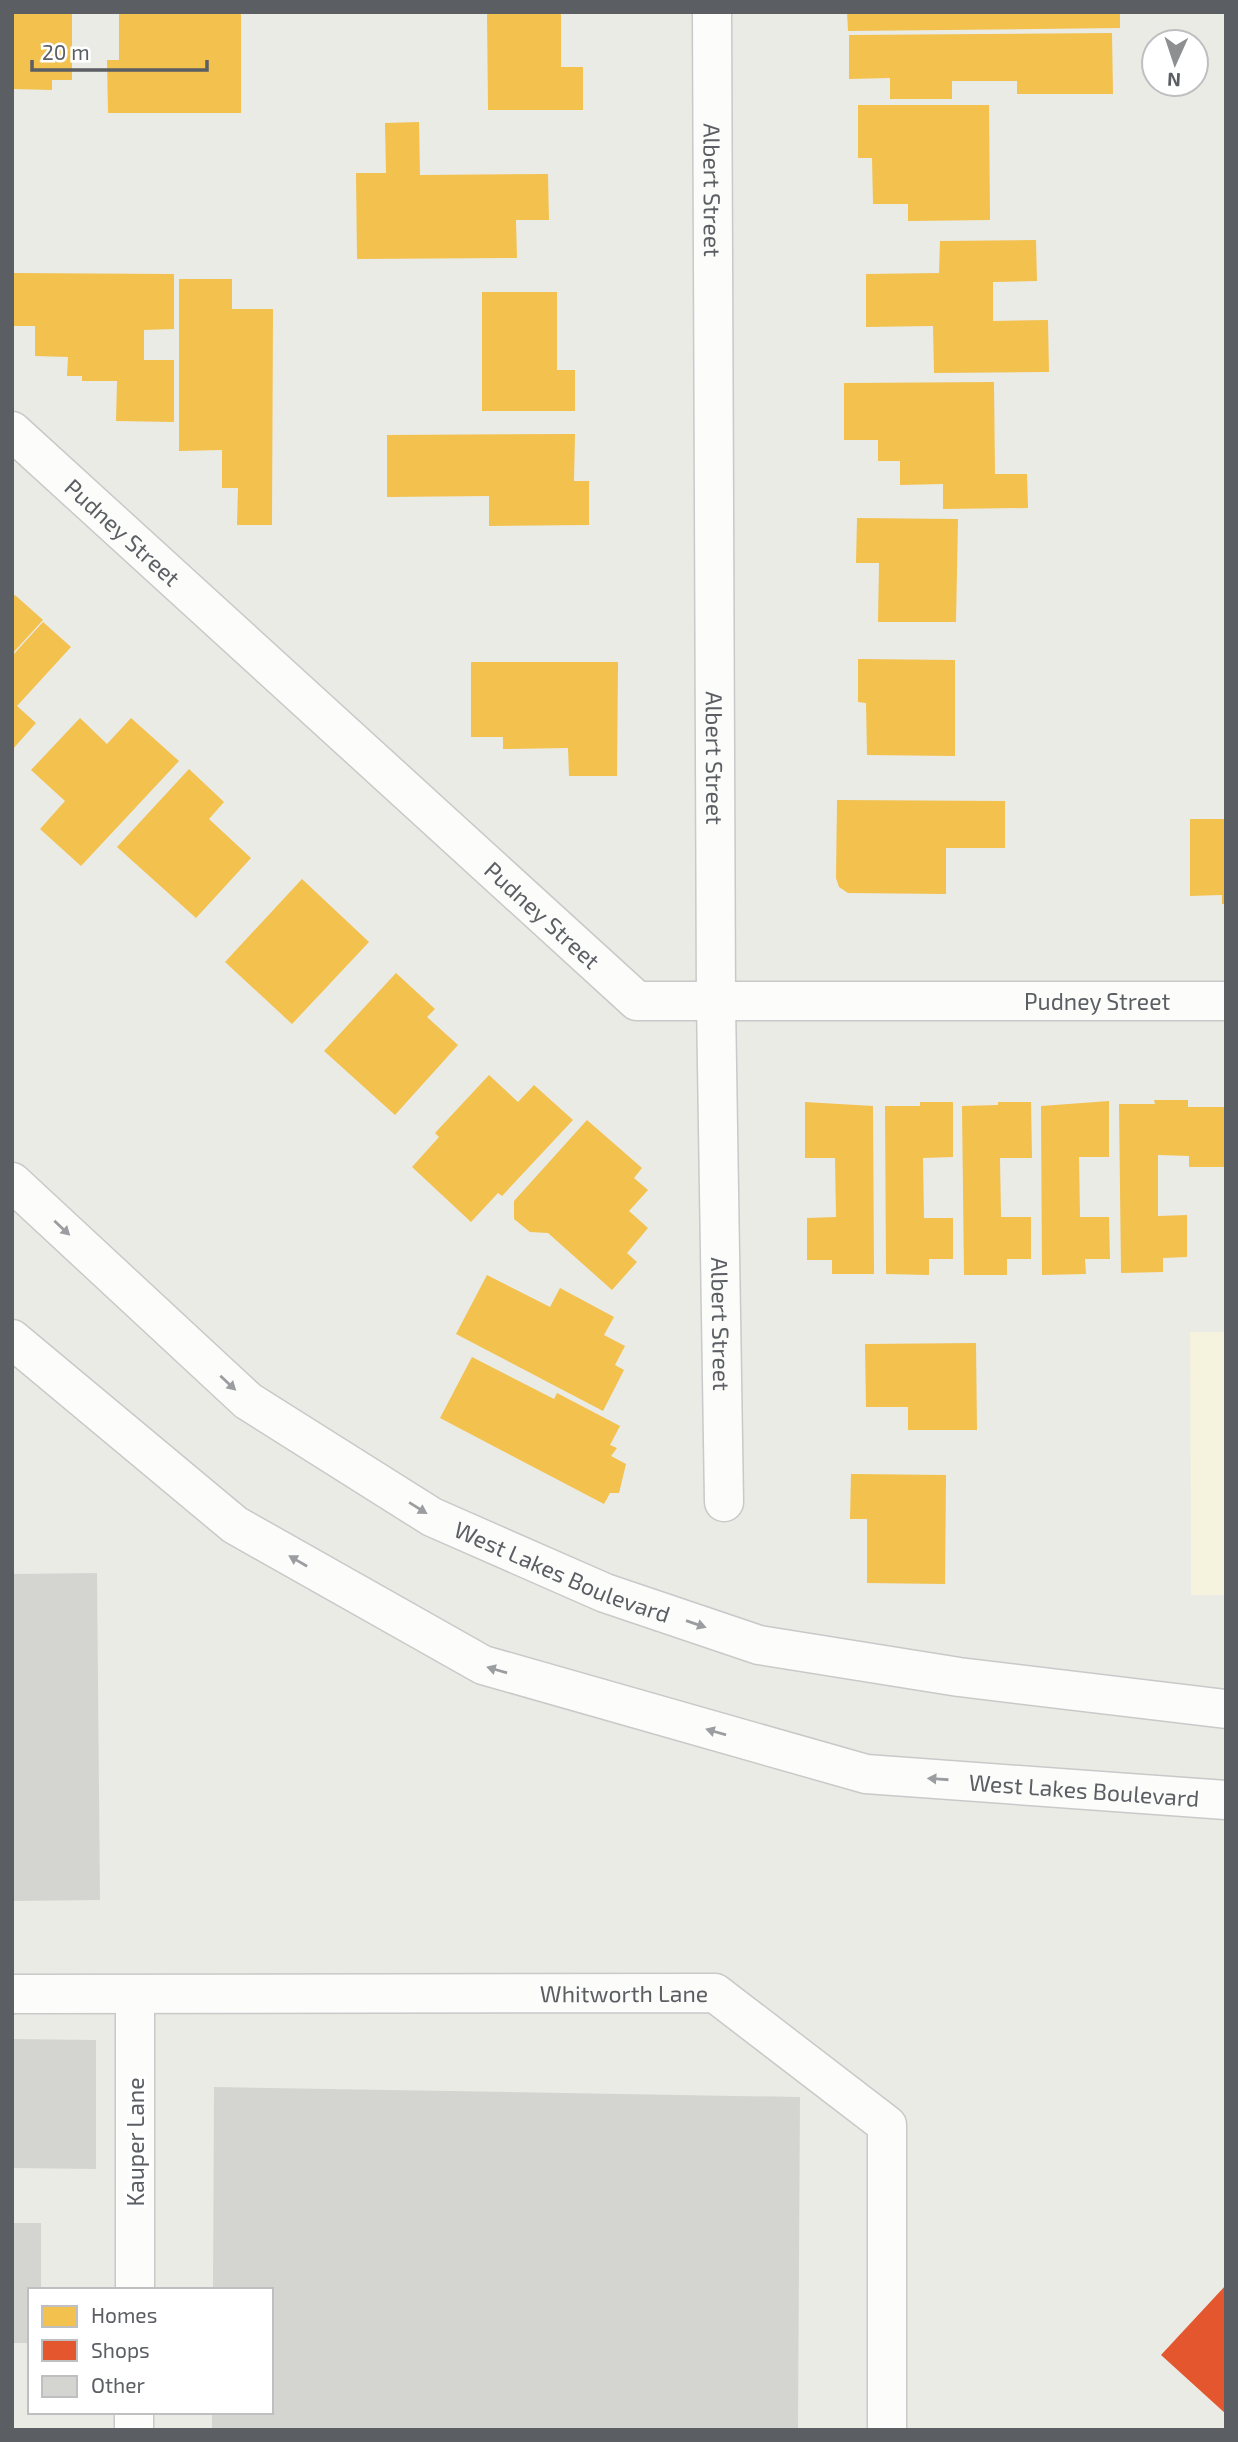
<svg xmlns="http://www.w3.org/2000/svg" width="1238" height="2442" viewBox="0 0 1238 2442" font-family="'Exo 2',sans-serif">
<rect width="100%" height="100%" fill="#ebebe6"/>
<path fill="#f5f2de" d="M1190,1332H1226V1595H1191Z"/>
<g fill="#f2c14e">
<path d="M12,12H72V80H52V90L12,89Z"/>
<path d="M119,12H241V113H108L107,60H119Z"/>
<path d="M487,12H561V67H583V110H488Z"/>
<path d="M847,12H1120V28L848,31Z"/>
<path d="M1112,33L1113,94H1017V81H952V99H890V78L849,79V35Z"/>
<path d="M858,105H989L990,220L908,221V204H873L872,158H858Z"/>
<path d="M419,122L420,175L548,174L549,220H516L517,258L357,259L356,173H386L385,123Z"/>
<path d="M1036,240L1037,281L993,282V321L1048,320L1049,372L934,373L933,326L866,327V274L939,273L940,241Z"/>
<path d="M12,273L174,274V329L144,330V360H174V422L116,421L117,381H82V376H67L68,357L35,356V326H12Z"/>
<path d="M179,279H232V309H273L272,525H237L238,488H222V450L179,451Z"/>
<path d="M482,292H557V370H575V411H482Z"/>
<path d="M994,382L995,474H1027L1028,508L943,509V484L900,485V461H878V440H844V383Z"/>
<path d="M575,434L574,481H589V525L489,526V496L387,497V435Z"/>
<path d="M857,518L958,519L956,622H878L879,563H856Z"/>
<path d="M15,595L43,620L12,654V598Z"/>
<path d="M43,622L71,647L17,706L36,723L12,750V656Z"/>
<path d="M858,659L955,660V756L867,755L866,703L858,702Z"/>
<path d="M471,662H618L617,776H569L568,748L503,749V737H471Z"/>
<path d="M80,718L107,744L131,718L179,761L81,866L40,829L65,801L31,770Z"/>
<path d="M189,769L224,802L209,819L251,858L196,918L117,847Z"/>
<path d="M837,800L1005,801V848H946V894L848,893L839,887L836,878Z"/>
<path d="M1190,819H1226V904H1222V895L1190,896Z"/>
<path d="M302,879L369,942L292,1024L225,962Z"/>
<path d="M396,973L435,1009L427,1017L458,1045L395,1115L324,1051Z"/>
<path d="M489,1075L518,1102L534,1085L573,1120L502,1196L498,1193L471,1222L412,1167L439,1137L435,1133Z"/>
<path d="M1154,1100H1188V1107H1226V1167H1189V1156L1158,1155V1216L1187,1215V1257L1163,1258V1272L1121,1273L1119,1104H1155Z"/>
<path d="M1109,1101V1157H1079L1080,1217H1109L1110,1259H1085L1086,1274L1042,1275L1041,1106Z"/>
<path d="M805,1102L873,1106L874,1274H832V1260H807V1218L836,1217L835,1158H805Z"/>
<path d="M920,1102H953V1157L923,1158L924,1218H953V1259H929V1275L886,1274L885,1106H920Z"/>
<path d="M998,1102H1031L1032,1158H1000L1001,1217H1031V1259H1007V1275H964L962,1106L998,1105Z"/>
<path d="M587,1120L642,1168L634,1178L648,1190L629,1211L648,1228L627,1253L637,1262L612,1290L548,1233L530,1232L514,1219V1201Z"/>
<path d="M487,1275L550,1307L560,1288L614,1317L604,1335L625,1346L615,1365L624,1370L603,1411L456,1334Z"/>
<path d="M976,1343L977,1430H908V1407H866L865,1344Z"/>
<path d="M472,1357L554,1399L557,1393L620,1426L610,1445L617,1448L611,1456L626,1464L619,1493H610L604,1504L440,1418Z"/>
<path d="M851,1474L946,1475L945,1584L867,1583V1519H850Z"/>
</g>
<path fill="#e4572e" d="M1226,2285V2414L1161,2355Z"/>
<g fill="#d4d4d1">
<path d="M97,1573L100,1900L12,1901V1574Z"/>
<path d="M12,2039L96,2040V2169L12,2168Z"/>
<path d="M214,2087L800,2097L798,2430H212V2412H271V2290H213Z"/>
<path d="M12,2223H41V2290H30V2343H12Z"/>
</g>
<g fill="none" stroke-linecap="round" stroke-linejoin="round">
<g stroke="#c8c9c8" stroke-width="41">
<g id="street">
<path id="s1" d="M712,12L716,1003L724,1502"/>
<path id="s2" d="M12,431L637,1001H1226"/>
<path id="s3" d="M12,1994L715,1993L887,2125V2430"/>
<path d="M135,2290V1995"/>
<path d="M134,2430V2412"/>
</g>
</g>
<g stroke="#c9c9c9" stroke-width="41">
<g id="secondary">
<path id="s4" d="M12,1182L248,1401L432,1517L605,1593L759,1645L959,1677L1226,1709"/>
<path id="s5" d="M12,1339L235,1525L483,1665L866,1774L1226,1800"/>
</g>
</g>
<use href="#street" stroke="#fcfcfb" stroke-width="38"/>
<use href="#secondary" stroke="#fcfcfb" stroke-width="38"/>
</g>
<defs><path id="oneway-solid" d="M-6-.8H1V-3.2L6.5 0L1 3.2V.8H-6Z" transform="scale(1.75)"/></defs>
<g fill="#9b9da0">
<use href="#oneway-solid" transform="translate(62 1228) rotate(43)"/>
<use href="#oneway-solid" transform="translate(228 1383) rotate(43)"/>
<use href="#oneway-solid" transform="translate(418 1508) rotate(32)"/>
<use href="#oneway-solid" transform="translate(298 1561) rotate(-150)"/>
<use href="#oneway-solid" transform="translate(696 1624) rotate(19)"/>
<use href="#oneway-solid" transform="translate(497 1670) rotate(-164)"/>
<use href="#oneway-solid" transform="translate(716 1732) rotate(-164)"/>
<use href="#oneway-solid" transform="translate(938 1779) rotate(-176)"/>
</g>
<g text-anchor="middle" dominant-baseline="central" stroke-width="7" stroke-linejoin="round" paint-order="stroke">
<g font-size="23" fill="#5b5e63" stroke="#fff">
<text stroke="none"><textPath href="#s1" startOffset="178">Albert Street</textPath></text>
<text stroke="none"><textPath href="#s2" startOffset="150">Pudney Street</textPath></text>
<text stroke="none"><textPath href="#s1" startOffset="746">Albert Street</textPath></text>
<text stroke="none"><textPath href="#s2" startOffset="718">Pudney Street</textPath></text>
<text stroke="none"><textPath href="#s2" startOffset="1306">Pudney Street</textPath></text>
<text stroke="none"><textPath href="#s1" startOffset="1312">Albert Street</textPath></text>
<text stroke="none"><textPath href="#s4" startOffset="681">West Lakes Boulevard</textPath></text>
<text stroke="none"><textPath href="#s5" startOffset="1192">West Lakes Boulevard</textPath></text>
<text stroke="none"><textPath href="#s3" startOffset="612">Whitworth Lane</textPath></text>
<text transform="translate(135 2142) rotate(-90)">Kauper Lane</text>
</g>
</g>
<rect width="1238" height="2442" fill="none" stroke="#5b5e63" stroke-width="28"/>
<rect x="28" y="2288" width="245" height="126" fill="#ffffff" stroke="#bdbfc1" stroke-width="2"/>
<rect x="42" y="2306" width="35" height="21" fill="#f2c14e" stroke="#bdbfc1" stroke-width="2"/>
<text x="91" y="2323" font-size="21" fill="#5b5e63">Homes</text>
<rect x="42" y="2340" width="35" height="21" fill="#e4572e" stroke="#bdbfc1" stroke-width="2"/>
<text x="91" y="2358" font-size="21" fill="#5b5e63">Shops</text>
<rect x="42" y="2376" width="35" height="21" fill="#d4d4d1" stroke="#bdbfc1" stroke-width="2"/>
<text x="91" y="2393" font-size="21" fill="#5b5e63">Other</text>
<g transform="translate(1175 63) rotate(183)"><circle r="33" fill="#ffffff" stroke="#bdbfc1" stroke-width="2"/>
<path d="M0-5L12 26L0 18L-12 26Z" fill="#8d8f91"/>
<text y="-10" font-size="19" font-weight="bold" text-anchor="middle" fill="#5b5e63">N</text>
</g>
<path d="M32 60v10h175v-10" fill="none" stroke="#5b5e63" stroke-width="3.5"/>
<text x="42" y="60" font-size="21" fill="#5b5e63" stroke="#ffffff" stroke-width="5" paint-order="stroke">20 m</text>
</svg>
